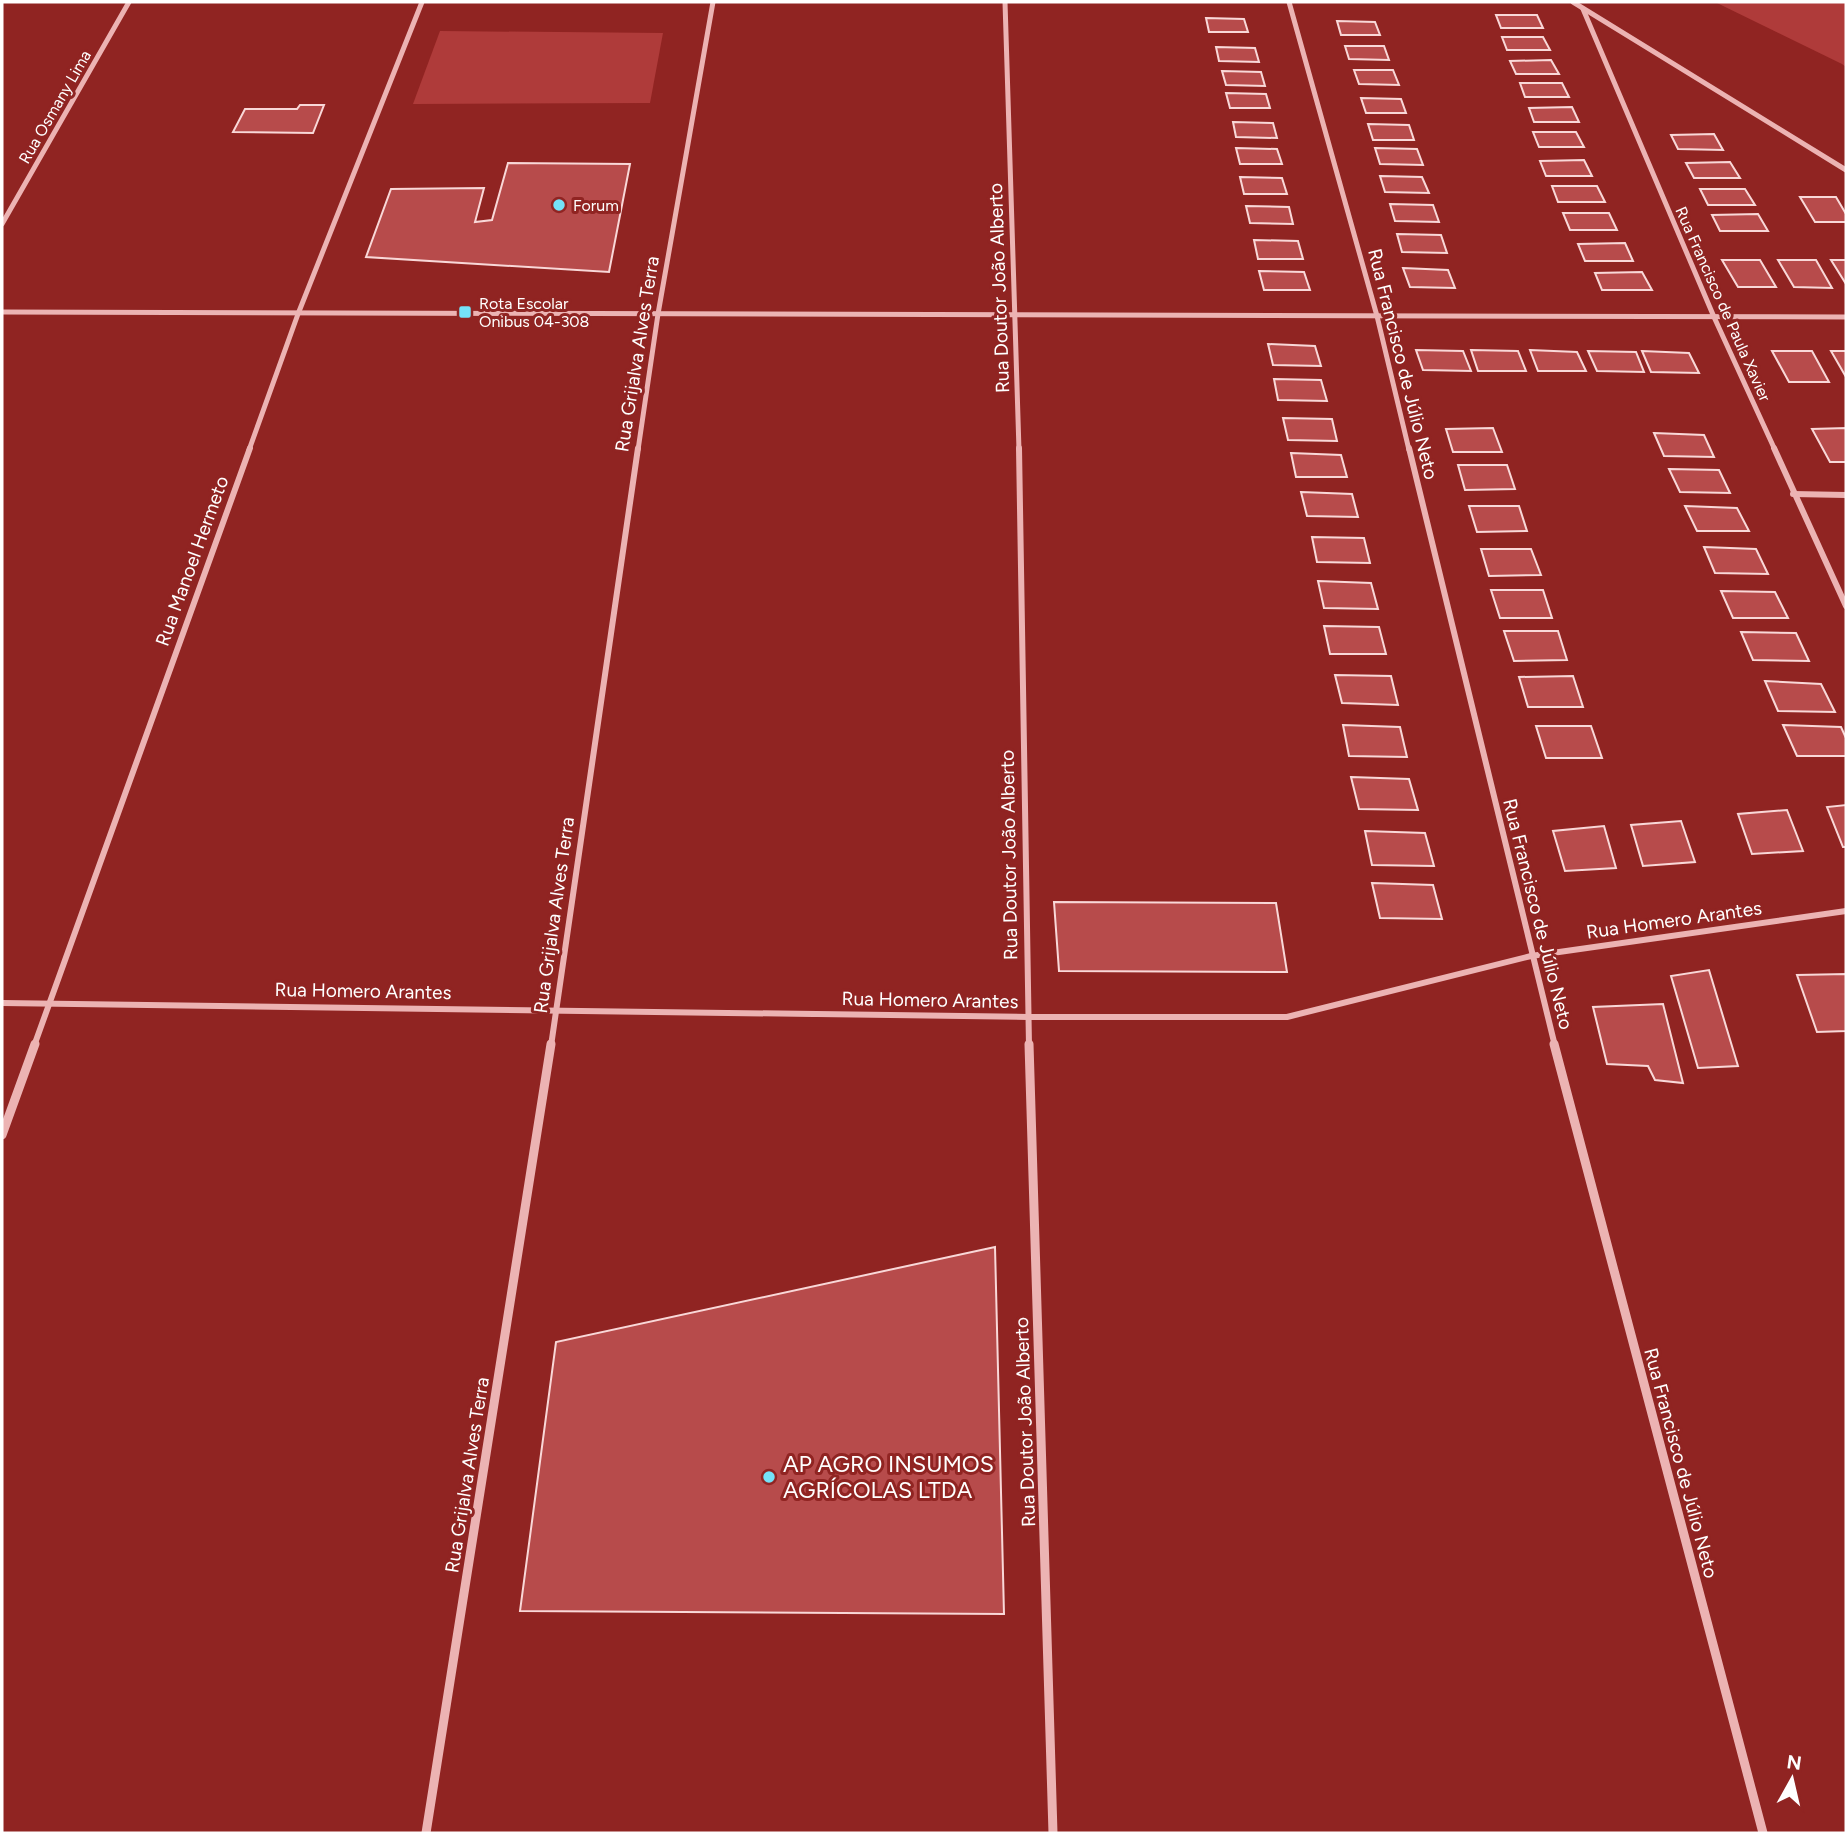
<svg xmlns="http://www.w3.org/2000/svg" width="1848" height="1835" viewBox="0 0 1848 1835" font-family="Figtree,sans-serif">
<rect width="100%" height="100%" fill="#902422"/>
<g fill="#af3b3a">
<path d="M1715,2H1846V67L1842,64Z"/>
<path d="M440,31L663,33L650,103L413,104Z"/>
</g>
<g fill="#b74b4b" stroke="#f9d8d8" stroke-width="2">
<path d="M1496,15H1537L1543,28H1501Z"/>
<path d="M1206,18L1244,19L1248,32H1209Z"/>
<path d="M1337,21L1375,22L1380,35H1341Z"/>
<path d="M1502,37H1543L1550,50H1507Z"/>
<path d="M1345,46H1384L1389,60L1349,59Z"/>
<path d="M1216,47L1255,48L1259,62L1219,61Z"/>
<path d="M1551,60L1559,74H1516L1510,61Z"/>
<path d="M1354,70H1393L1399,85L1359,84Z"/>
<path d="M1222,71L1261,72L1265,86L1226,85Z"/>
<path d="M1520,83H1562L1569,97H1525Z"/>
<path d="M1226,93L1266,94L1270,108H1230Z"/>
<path d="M1361,98L1401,99L1406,113H1366Z"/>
<path d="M300,105H324L313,133L233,132L245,109H297Z"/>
<path d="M1572,107L1579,122H1534L1529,108Z"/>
<path d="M1233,122L1273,123L1277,138L1236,137Z"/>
<path d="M1368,124L1409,125L1414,140H1373Z"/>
<path d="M1533,132H1576L1584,147H1539Z"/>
<path d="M1714,134L1723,150L1678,149L1671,135Z"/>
<path d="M1236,148L1277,149L1282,164H1240Z"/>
<path d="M1375,148L1417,149L1423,165L1380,164Z"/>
<path d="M1584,160L1592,176H1546L1540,161Z"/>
<path d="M1730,162L1740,178H1694L1686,163Z"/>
<path d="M508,163L630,164L609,272L366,257L391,189L484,188L475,222L492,220Z"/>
<path d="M1380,176L1422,177L1429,193L1385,192Z"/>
<path d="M1240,177L1282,178L1287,194H1244Z"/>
<path d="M1552,186H1597L1605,202H1558Z"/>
<path d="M1700,189H1745L1755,205H1708Z"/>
<path d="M1800,197H1836L1846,214V222H1815Z"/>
<path d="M1390,204L1433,205L1439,222L1395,221Z"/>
<path d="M1246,206L1289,207L1293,224L1250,223Z"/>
<path d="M1563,213H1609L1617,230H1570Z"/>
<path d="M1758,214L1768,231H1720L1712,215Z"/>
<path d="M1397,234L1441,235L1447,253L1402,252Z"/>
<path d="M1254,240L1298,241L1303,259H1258Z"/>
<path d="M1625,243L1633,261H1585L1578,244Z"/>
<path d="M1722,260H1760L1776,287H1738Z"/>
<path d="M1778,260H1816L1832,288L1794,287Z"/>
<path d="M1831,260H1846V284Z"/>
<path d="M1403,268L1448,270L1455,288L1410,287Z"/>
<path d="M1259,271L1304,272L1310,290H1264Z"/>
<path d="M1642,272L1652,290H1602L1595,273Z"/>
<path d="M1268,344L1315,346L1321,366L1273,365Z"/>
<path d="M1416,350L1463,351L1471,371L1423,370Z"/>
<path d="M1471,350L1518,351L1526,371H1478Z"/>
<path d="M1530,350L1577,352L1586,371H1538Z"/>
<path d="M1588,351L1636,352L1644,372L1597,371Z"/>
<path d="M1642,351L1689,353L1699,373L1651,372Z"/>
<path d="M1772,351H1812L1829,382H1789Z"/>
<path d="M1831,351H1846V377Z"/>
<path d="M1274,379L1321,380L1327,401L1278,400Z"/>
<path d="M1283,418L1332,419L1337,441L1288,440Z"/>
<path d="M1493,428L1502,452H1453L1446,429Z"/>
<path d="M1846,428V462H1830L1812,429Z"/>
<path d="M1654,433L1704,435L1714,457L1664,456Z"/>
<path d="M1291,453L1341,455L1347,477H1296Z"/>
<path d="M1458,465H1507L1515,489L1465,490Z"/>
<path d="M1669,469L1719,470L1730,493L1680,492Z"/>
<path d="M1301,492L1352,494L1358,517L1307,516Z"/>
<path d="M1469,506H1519L1527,531L1477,532Z"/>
<path d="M1685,506L1737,508L1749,531H1697Z"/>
<path d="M1312,537L1364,538L1370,563L1317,562Z"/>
<path d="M1704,547L1756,549L1768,574L1715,573Z"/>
<path d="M1481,549H1531L1541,575L1489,576Z"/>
<path d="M1318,581L1371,583L1378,609L1324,608Z"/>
<path d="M1491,590H1543L1552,618H1500Z"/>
<path d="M1721,591L1775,592L1788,618H1733Z"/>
<path d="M1324,626L1379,627L1386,654H1330Z"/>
<path d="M1504,631H1558L1567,660L1514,661Z"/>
<path d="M1741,632L1796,633L1809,661L1753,660Z"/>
<path d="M1335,675L1391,676L1398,705L1342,703Z"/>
<path d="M1573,676L1583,707H1528L1519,677Z"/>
<path d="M1765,681L1821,684L1835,712L1778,711Z"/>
<path d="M1343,725L1400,727L1407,757L1349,756Z"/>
<path d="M1783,725L1841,727L1846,738V756H1797Z"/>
<path d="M1536,726H1591L1602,758H1546Z"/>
<path d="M1351,777L1409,779L1418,810L1359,809Z"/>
<path d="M1846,805V847H1843L1827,807Z"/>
<path d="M1787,810L1803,851L1752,854L1738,814Z"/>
<path d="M1681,821L1695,862L1643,866L1631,825Z"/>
<path d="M1604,826L1616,868L1565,871L1553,831Z"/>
<path d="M1365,831L1425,833L1434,866L1372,865Z"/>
<path d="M1372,883L1433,885L1442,919L1380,918Z"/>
<path d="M1054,902L1276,903L1287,972L1059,971Z"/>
<path d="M1709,970L1738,1066L1698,1068L1671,976Z"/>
<path d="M1846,974V1031L1817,1032L1797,975Z"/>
<path d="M1663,1004L1683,1083L1655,1080L1648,1066L1607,1064L1593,1007Z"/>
<path d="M995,1247L1004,1614L520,1611L556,1342Z"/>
</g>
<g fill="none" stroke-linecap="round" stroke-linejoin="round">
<g stroke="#ecb3b3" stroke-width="5">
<path d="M1005,2L1019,450"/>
<path d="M1289,2L1377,316L1409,450"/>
<path d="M1573,2L1846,170"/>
<path d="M1583,9L1714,317L1775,450"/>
<path d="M2,224L129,2"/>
<path d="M2,312L1846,317"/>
<path d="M249,450L298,314L422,2"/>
<path d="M638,450L658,314L713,2"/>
</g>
<g stroke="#ecb3b3" stroke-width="6">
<path d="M1019,448L1029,1046"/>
<path d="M1409,448L1555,1046"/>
<path d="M1774,448L1846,606"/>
<path d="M1793,494L1846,495"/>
<path d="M2,1003L1028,1017H1287L1531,956L1846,911"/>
<path d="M34,1046L250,448"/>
<path d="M551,1046L638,448"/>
</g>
<g stroke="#ecb3b3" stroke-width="9">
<path d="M1029,1044L1053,1833"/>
<path d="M1554,1044L1763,1833"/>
<path d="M2,1135L35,1044"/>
<path d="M426,1833L551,1044"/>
</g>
</g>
<g fill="#75e2f8" stroke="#902422" stroke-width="2.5">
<circle cx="559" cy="205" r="7"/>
<rect x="458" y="305" width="14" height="14" rx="3.5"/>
<circle cx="769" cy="1477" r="7"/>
</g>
<g text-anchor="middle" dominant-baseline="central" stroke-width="6" stroke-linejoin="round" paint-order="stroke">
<g font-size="16" fill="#fff" stroke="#902422">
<text transform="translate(55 107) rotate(-60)">Rua Osmany Lima</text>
<text transform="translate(1723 304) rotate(66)">Rua Francisco de Paula Xavier</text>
</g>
<g font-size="16" fill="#fff" stroke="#902422" text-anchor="start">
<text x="573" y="205">Forum</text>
<text x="479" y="303">Rota Escolar<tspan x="479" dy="18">Onibus 04-308</tspan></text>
</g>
<g font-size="19" fill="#fff" stroke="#902422">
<text transform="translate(999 288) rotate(-92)">Rua Doutor João Alberto</text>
<text transform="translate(637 354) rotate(-81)">Rua Grijalva Alves Terra</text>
<text transform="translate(1403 364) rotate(76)">Rua Francisco de Júlio Neto</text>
<text transform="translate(192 561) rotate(-70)">Rua Manoel Hermeto</text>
<text transform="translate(1009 855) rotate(-91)">Rua Doutor João Alberto</text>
<text transform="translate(1538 914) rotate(76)">Rua Francisco de Júlio Neto</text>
<text transform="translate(554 915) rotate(-82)">Rua Grijalva Alves Terra</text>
<text transform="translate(1674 920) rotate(-8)">Rua Homero Arantes</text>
<text transform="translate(363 991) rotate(1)">Rua Homero Arantes</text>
<text transform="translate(930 1000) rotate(1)">Rua Homero Arantes</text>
<text transform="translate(1025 1422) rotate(-92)">Rua Doutor João Alberto</text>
<text transform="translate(1681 1463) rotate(75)">Rua Francisco de Júlio Neto</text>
<text transform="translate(467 1475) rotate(-81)">Rua Grijalva Alves Terra</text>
</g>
<g font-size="23" fill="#fff" stroke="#902422" text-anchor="start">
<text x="783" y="1464">AP AGRO INSUMOS<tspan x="783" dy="26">AGRÍCOLAS LTDA</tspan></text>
</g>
</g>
<rect width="1848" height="1835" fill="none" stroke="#ffffff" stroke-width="7"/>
<g transform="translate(1792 1779) rotate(8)" stroke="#902422" stroke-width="5" paint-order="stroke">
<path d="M0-5L12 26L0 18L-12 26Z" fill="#ffffff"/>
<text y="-10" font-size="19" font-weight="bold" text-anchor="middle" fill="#ffffff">N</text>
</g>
</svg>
